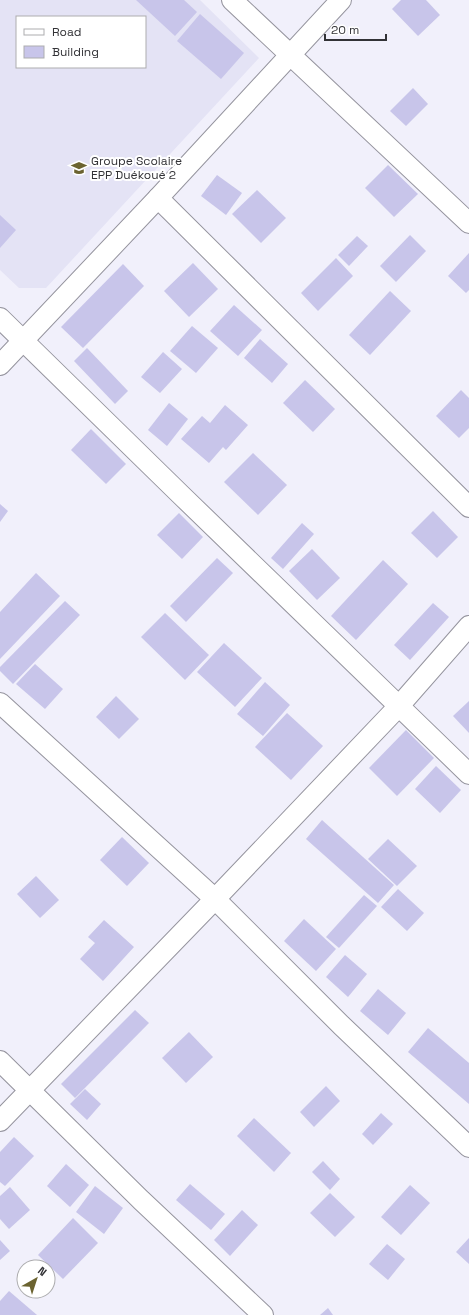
<svg xmlns="http://www.w3.org/2000/svg" width="469" height="1315" viewBox="0 0 469 1315" font-family="'Space Grotesk',sans-serif">
<rect width="100%" height="100%" fill="#f1f0fb"/>
<path fill="#e4e3f5" fill-rule="evenodd" d="M0,0H200L259,58L46,288H19L0,270ZM17,17H145V67H17Z"/>
<g fill="#c8c5ea">
<path d="M136,0H184L197,12L175,36Z"/>
<path d="M401,0H426L440,15L418,36L392,9Z"/>
<path d="M200,14L244,53L221,79L177,41Z"/>
<path d="M413,88L428,104L406,126L390,111Z"/>
<path d="M388,165L418,194L394,217L365,188Z"/>
<path d="M217,175L242,193L226,215L201,196Z"/>
<path d="M257,190L286,218L261,243L232,214Z"/>
<path d="M0,215L16,230L0,248Z"/>
<path d="M410,235L426,251L396,282L380,266Z"/>
<path d="M357,236L368,246L349,266L338,255Z"/>
<path d="M469,253V290L466,293L448,276Z"/>
<path d="M336,258L353,276L318,311L301,293Z"/>
<path d="M193,263L218,289L189,317L164,291Z"/>
<path d="M123,264L144,286L83,348L61,327Z"/>
<path d="M390,291L411,311L370,355L349,335Z"/>
<path d="M234,305L262,330L238,356L210,331Z"/>
<path d="M192,326L218,348L196,373L170,351Z"/>
<path d="M260,339L288,364L272,383L244,358Z"/>
<path d="M87,348L128,391L115,404L74,361Z"/>
<path d="M163,352L182,369L160,393L141,377Z"/>
<path d="M305,380L335,409L313,432L283,403Z"/>
<path d="M461,390L469,398V428L459,438L436,416Z"/>
<path d="M169,403L188,419L167,446L148,430Z"/>
<path d="M225,405L248,425L226,450L223,447L209,463L181,439L202,416L210,423Z"/>
<path d="M91,429L126,464L106,484L71,450Z"/>
<path d="M253,453L287,485L258,515L224,482Z"/>
<path d="M0,504L8,511L0,522Z"/>
<path d="M433,511L458,537L437,558L411,533Z"/>
<path d="M179,513L203,537L182,559L157,535Z"/>
<path d="M302,523L314,534L283,569L271,558Z"/>
<path d="M312,549L340,578L317,600L289,571Z"/>
<path d="M217,558L233,573L186,622L170,606Z"/>
<path d="M383,560L408,584L356,640L331,616Z"/>
<path d="M36,573L60,596L0,659V612Z"/>
<path d="M65,601L80,615L13,684L0,671V667Z"/>
<path d="M433,603L449,617L410,660L394,645Z"/>
<path d="M165,613L209,655L185,680L141,637Z"/>
<path d="M224,643L262,678L235,707L197,672Z"/>
<path d="M35,664L63,689L45,709L16,684Z"/>
<path d="M265,682L290,705L263,736L237,714Z"/>
<path d="M116,696L139,719L119,739L96,717Z"/>
<path d="M469,701V733L453,716Z"/>
<path d="M287,713L323,746L291,780L255,747Z"/>
<path d="M406,730L434,758L397,796L369,768Z"/>
<path d="M436,766L461,790L440,813L415,789Z"/>
<path d="M322,820L394,885L378,903L306,839Z"/>
<path d="M122,837L149,863L127,886L100,860Z"/>
<path d="M388,839L417,866L397,886L368,859Z"/>
<path d="M36,876L59,900L40,918L17,894Z"/>
<path d="M398,889L424,913L407,931L381,907Z"/>
<path d="M364,895L377,906L339,948L326,937Z"/>
<path d="M304,919L336,949L316,971L284,941Z"/>
<path d="M104,920L134,947L103,981L80,959L95,943L88,937Z"/>
<path d="M345,955L367,974L348,997L326,977Z"/>
<path d="M378,989L406,1013L388,1035L360,1011Z"/>
<path d="M135,1010L149,1023L75,1098L61,1084Z"/>
<path d="M428,1028L469,1063V1104L408,1052Z"/>
<path d="M189,1032L213,1057L186,1083L162,1058Z"/>
<path d="M326,1086L340,1101L314,1127L300,1112Z"/>
<path d="M85,1089L101,1104L87,1120L70,1104Z"/>
<path d="M381,1113L393,1124L373,1145L362,1134Z"/>
<path d="M254,1118L291,1153L274,1172L237,1136Z"/>
<path d="M14,1137L34,1156L5,1186L0,1182V1152Z"/>
<path d="M323,1161L340,1179L330,1190L312,1172Z"/>
<path d="M66,1164L89,1185L70,1207L47,1186Z"/>
<path d="M190,1184L225,1214L211,1230L176,1200Z"/>
<path d="M410,1185L430,1203L401,1235L381,1217Z"/>
<path d="M95,1186L123,1208L104,1234L76,1212Z"/>
<path d="M10,1187L30,1210L9,1229L0,1219V1196Z"/>
<path d="M330,1193L355,1217L335,1237L310,1213Z"/>
<path d="M242,1210L258,1225L230,1256L214,1240Z"/>
<path d="M73,1218L98,1243L63,1279L38,1255Z"/>
<path d="M469,1238V1264L456,1252Z"/>
<path d="M0,1240L10,1251L0,1260Z"/>
<path d="M387,1244L405,1259L388,1280L369,1264Z"/>
<path d="M9,1291L37,1315H0V1301Z"/>
<path d="M328,1308L333,1315H320Z"/>
</g>
<g fill="none" stroke-linecap="round" stroke-linejoin="round">
<g stroke="#95949e" stroke-width="22">
<g id="minor">
<path d="M232,0L469,223"/>
<path d="M158,198L469,507"/>
<path d="M0,318L180,494L469,774"/>
<path d="M0,365L158,198L341,0"/>
<path d="M0,703L215,899L341,1025L469,1147"/>
<path d="M0,1061L141,1200L263,1315"/>
<path d="M0,1121L215,899L399,706L469,626"/>
</g>
</g>
<use href="#minor" stroke="#fff" stroke-width="20"/>
</g>
<defs>
<g id="school-bare" transform="scale(1.2)"><path d="M0-5L7-2L0 1L-7-2ZM-4 1L0 2.5L4 1V4Q0 6-4 4Z" fill="#6b6330" stroke="#fff" stroke-width="2.5" paint-order="stroke"/></g>
</defs>
<g fill-rule="evenodd">
<use href="#school-bare" x="79" y="168"/>
</g>
<g text-anchor="middle" dominant-baseline="central" stroke-width="4" stroke-linejoin="round" paint-order="stroke">
<g font-size="12" fill="#323236" stroke="#fff" text-anchor="start">
<text x="91" y="161">Groupe Scolaire<tspan x="91" dy="14">EPP Duékoué 2</tspan></text>
</g>
</g>
<rect x="16" y="16" width="130" height="52" fill="#ffffff" stroke="#adadaf"/>
<rect x="24" y="29" width="20" height="6" fill="#ffffff" stroke="#adadaf"/>
<text x="52" y="36" font-size="12" fill="#323236">Road</text>
<rect x="24" y="46" width="20" height="12" fill="#c8c5ea" stroke="#adadaf"/>
<text x="52" y="56" font-size="12" fill="#323236">Building</text>
<g transform="translate(36 1279) rotate(39)"><circle r="19" fill="#ffffff" stroke="#adadaf"/>
<path d="M0-3L7 15L0 10L-7 15Z" fill="#6b6330"/>
<text y="-6" font-size="11" font-weight="bold" text-anchor="middle" fill="#323236">N</text>
</g>
<path d="M325 34v6h61v-6" fill="none" stroke="#323236" stroke-width="2"/>
<text x="331" y="34" font-size="12" fill="#323236" stroke="#ffffff" stroke-width="3" paint-order="stroke">20 m</text>
</svg>
